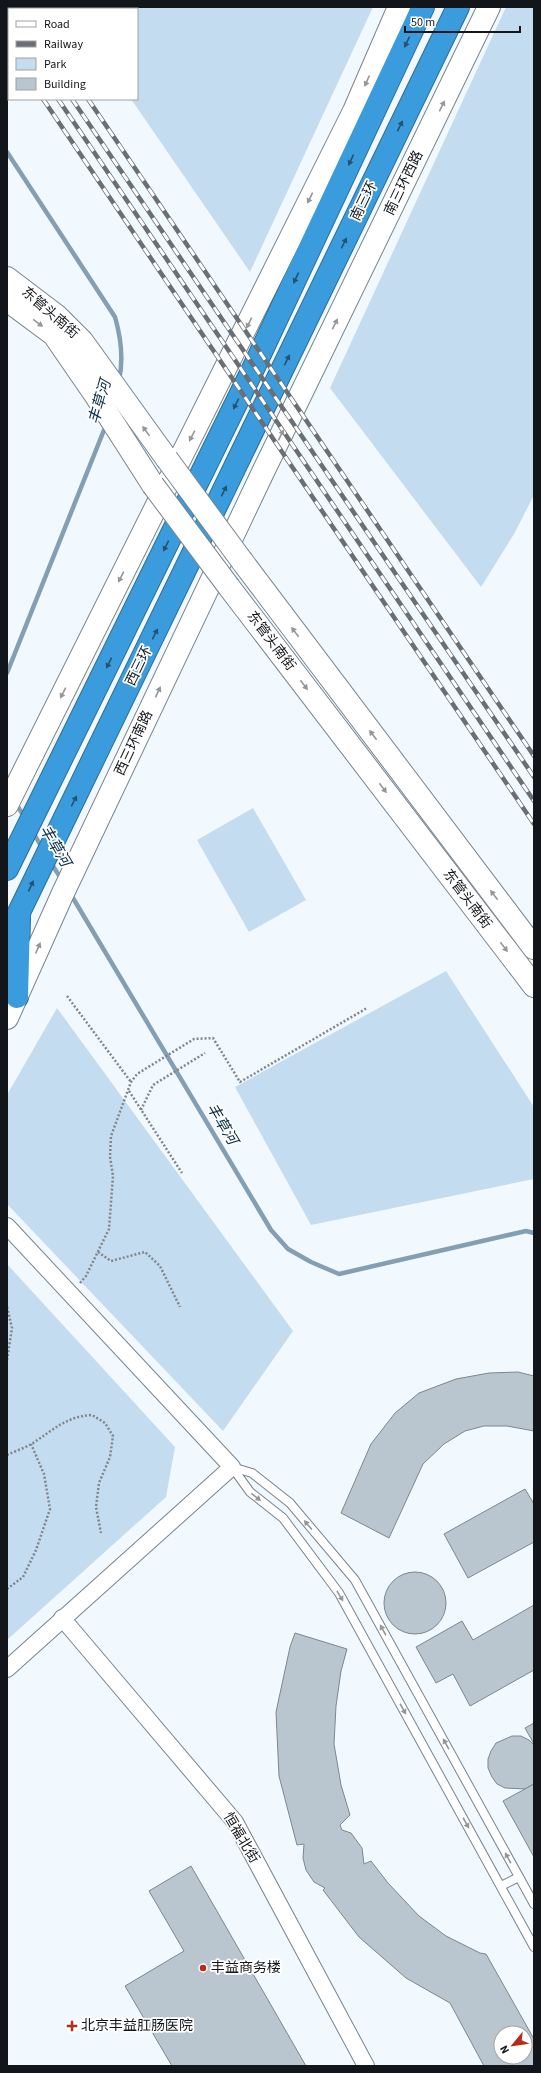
<svg xmlns="http://www.w3.org/2000/svg" width="541" height="2073" viewBox="0 0 541 2073" font-family="'Source Sans 3','Noto Sans SC',sans-serif">
<rect width="100%" height="100%" fill="#f1f9ff"/>
<g fill="#c4dcef">
<path d="M68,7H373L250,272L131,99H137V9H69Z"/>
<path d="M506,7H534V495L514,534L481,587L330,388Z"/>
<path d="M253,808L306,900L249,932L197,840Z"/>
<path d="M446,971L534,1107V1179L311,1225L235,1087Z"/>
<path d="M57,1008L293,1331L223,1431L7,1204V1095Z"/>
<path d="M7,1264L175,1447L166,1497L7,1640Z"/>
</g>
<g fill="none" stroke-linecap="round" stroke-linejoin="round">
<g stroke="#849fb4" stroke-width="4.5">
<path d="M7,152L115,317C121,338 124,358 119,380"/>
<path d="M7,673L106,425"/>
<path d="M15,802L25,818"/>
<path d="M33,832L42,848"/>
<path d="M51,863L62,880"/>
<path d="M70,893L271,1230L288,1249L311,1262L339,1274L526,1231L534,1233"/>
</g>
</g>
<g fill="#b9c6d0" stroke="#7b8790" fill-rule="evenodd">
<path d="M518,1372L534,1376V1431L507,1426H484L465,1431L444,1444L423,1464L389,1538L341,1513L371,1444L395,1413L419,1393L456,1379L489,1373Z"/>
<path d="M525,1489L534,1504V1542L468,1578L444,1534Z"/>
<circle cx="415" cy="1603" r="31"/>
<path d="M534,1605V1670L470,1706L453,1674L436,1683L416,1647L462,1621L473,1640Z"/>
<path d="M295,1633L347,1649L341,1671L336,1706L334,1744L341,1785L350,1815L340,1825L342,1830L351,1833L362,1848L364,1864L371,1861L388,1883L419,1916L446,1936L480,1953L486,1954L534,2039V2066H484L450,2003L406,1978L359,1937L323,1890L325,1888L314,1882L306,1870L303,1858L304,1844L297,1845L279,1776L276,1712L290,1647ZM501,2033H525V2057H501Z"/>
<path d="M534,1723V1744L525,1728Z"/>
<path d="M512,1736H521L529,1740L534,1745V1784L525,1789L505,1788L497,1784L492,1777L488,1768V1759L491,1751L496,1743Z"/>
<path d="M534,1784V1857L503,1801Z"/>
<path d="M191,1866L306,2066H172L125,1986L184,1951L149,1891Z"/>
</g>
<g fill="none" stroke-linecap="round" stroke-linejoin="round">
<g stroke="#78848e" stroke-width="10">
<g id="lane">
<path d="M232,1467L250,1492L283,1518L339,1593L534,1947"/>
<path d="M232,1467L252,1473L290,1503L355,1580L534,1904"/>
<path d="M501,1886L519,1877"/>
</g>
</g>
<g stroke="#78848e" stroke-width="18">
<g id="street">
<path d="M7,1226L232,1467L7,1669"/>
<path d="M62,1618L235,1822L366,2066"/>
</g>
</g>
<g stroke="#78848e" stroke-width="24">
<g id="secondary">
<path d="M7,278L57,316L82,341L167,459"/>
<path d="M7,300L54,335L96,396L153,485"/>
<path d="M242,561L534,948"/>
<path d="M229,587L534,986"/>
<path d="M7,805L354,111L399,7"/>
<path d="M7,1018L63,893L264,470L489,7"/>
</g>
</g>
<g stroke="#2c6d98" stroke-width="24">
<g id="highway">
<path d="M7,869L253,369L423,7"/>
<path d="M7,937L458,7"/>
<path d="M17,997L19,918"/>
</g>
</g>
<g stroke="#80868b" stroke-width="2.5" stroke-dasharray="2 2" stroke-linecap="butt">
<path d="M67,996L131,1082"/>
<path d="M129,1091L182,1173"/>
<path d="M141,1110L153,1085L205,1053"/>
<path d="M98,1252L111,1261L145,1252L160,1266L180,1307"/>
<path d="M80,1283L86,1276L109,1229L113,1176L110,1157L111,1136L131,1082L137,1074L194,1039L213,1038L240,1082L367,1008"/>
<path d="M7,1307L12,1328L7,1360"/>
<path d="M7,1455C15,1451 25,1448 33,1443C53,1430 67,1416 92,1415L105,1423L113,1436L110,1457L99,1483L96,1507L101,1533"/>
<path d="M7,1589L23,1577L36,1550L50,1509L44,1474L31,1444"/>
</g>
<use href="#lane" stroke="#fff" stroke-width="8"/>
<use href="#street" stroke="#fff" stroke-width="16"/>
<use href="#secondary" stroke="#fff" stroke-width="22"/>
<use href="#highway" stroke="#3a9cdc" stroke-width="22"/>
<g stroke="#696f74" stroke-width="4.5">
<g id="rail">
<path d="M11,7L12,9"/>
<path d="M26,7L27,9"/>
<path d="M7,23L9,26"/>
<path d="M7,46L9,49"/>
<path d="M43,99L534,824"/>
<path d="M58,99L534,801"/>
<path d="M72,99L534,777"/>
<path d="M88,99L534,756"/>
</g>
</g>
<use href="#rail" stroke="#fff" stroke-width="3" stroke-dasharray="9" stroke-linecap="butt"/>
<g stroke="#78848e" stroke-width="24" stroke-linecap="butt">
<g id="secondary-bridge">
<path d="M167,459L242,561"/>
<path d="M153,485L229,587"/>
</g>
</g>
<use href="#secondary-bridge" stroke="#fff" stroke-width="22"/>
</g>
<defs><path id="oneway-solid" d="M-6-.8H1V-3.2L6.5 0L1 3.2V.8H-6Z"/></defs>
<g fill="#245271">
<use href="#oneway-solid" transform="translate(407 42) rotate(115)"/>
<use href="#oneway-solid" transform="translate(400 126) rotate(-64)"/>
<use href="#oneway-solid" transform="translate(351 160) rotate(115)"/>
<use href="#oneway-solid" transform="translate(344 243) rotate(-64)"/>
<use href="#oneway-solid" transform="translate(296 278) rotate(115)"/>
<use href="#oneway-solid" transform="translate(287 360) rotate(-64)"/>
<use href="#oneway-solid" transform="translate(236 404) rotate(116)"/>
<use href="#oneway-solid" transform="translate(224 491) rotate(-64)"/>
<use href="#oneway-solid" transform="translate(166 546) rotate(116)"/>
<use href="#oneway-solid" transform="translate(155 634) rotate(-64)"/>
<use href="#oneway-solid" transform="translate(109 663) rotate(116)"/>
<use href="#oneway-solid" transform="translate(74 801) rotate(-64)"/>
<use href="#oneway-solid" transform="translate(31 886) rotate(-65)"/>
</g>
<g fill="#949698">
<use href="#oneway-solid" transform="translate(367 81) rotate(114)"/>
<use href="#oneway-solid" transform="translate(442 106) rotate(-64)"/>
<use href="#oneway-solid" transform="translate(310 198) rotate(116)"/>
<use href="#oneway-solid" transform="translate(38 323) rotate(36)"/>
<use href="#oneway-solid" transform="translate(249 323) rotate(116)"/>
<use href="#oneway-solid" transform="translate(335 324) rotate(-64)"/>
<use href="#oneway-solid" transform="translate(146 431) rotate(-126)"/>
<use href="#oneway-solid" transform="translate(281 435) rotate(-64)"/>
<use href="#oneway-solid" transform="translate(192 436) rotate(117)"/>
<use href="#oneway-solid" transform="translate(121 577) rotate(117)"/>
<use href="#oneway-solid" transform="translate(295 632) rotate(-127)"/>
<use href="#oneway-solid" transform="translate(304 685) rotate(53)"/>
<use href="#oneway-solid" transform="translate(158 692) rotate(-65)"/>
<use href="#oneway-solid" transform="translate(63 693) rotate(117)"/>
<use href="#oneway-solid" transform="translate(373 735) rotate(-127)"/>
<use href="#oneway-solid" transform="translate(383 788) rotate(53)"/>
<use href="#oneway-solid" transform="translate(494 895) rotate(-127)"/>
<use href="#oneway-solid" transform="translate(504 947) rotate(53)"/>
<use href="#oneway-solid" transform="translate(38 948) rotate(-66)"/>
<use href="#oneway-solid" transform="translate(256 1497) rotate(38)"/>
<use href="#oneway-solid" transform="translate(308 1525) rotate(-130)"/>
<use href="#oneway-solid" transform="translate(340 1596) rotate(59)"/>
<use href="#oneway-solid" transform="translate(383 1630) rotate(-119)"/>
<use href="#oneway-solid" transform="translate(403 1709) rotate(61)"/>
<use href="#oneway-solid" transform="translate(446 1744) rotate(-119)"/>
<use href="#oneway-solid" transform="translate(466 1823) rotate(61)"/>
<use href="#oneway-solid" transform="translate(508 1858) rotate(-119)"/>
</g>
<g fill="#b72b17" stroke="#fff" stroke-width="1.5">
<circle cx="203" cy="1968" r="4"/>
<path d="M70 2020h4v4h4v4h-4v4h-4v-4h-4v-4h4z"/>
</g>
<g text-anchor="middle" dominant-baseline="central" stroke-width="3.5" stroke-linejoin="round" paint-order="stroke">
<g font-size="14" fill="#12161a" stroke="#fff">
<text transform="translate(404 183) rotate(-64)">南三环西路</text>
<text transform="translate(364 201) rotate(-64)">南三环</text>
<text transform="translate(50 313) rotate(41)">东管头南街</text>
<text transform="translate(271 641) rotate(53)">东管头南街</text>
<text transform="translate(139 666) rotate(-64)">西三环</text>
<text transform="translate(134 743) rotate(-65)">西三环南路</text>
<text transform="translate(467 899) rotate(53)">东管头南街</text>
<text transform="translate(241 1838) rotate(59)">恒福北街</text>
</g>
<g font-size="14" fill="#12161a" stroke="#fff" text-anchor="start">
<text x="211" y="1968">丰益商务楼</text>
<text x="81" y="2026">北京丰益肛肠医院</text>
</g>
<g font-size="15" font-style="italic" fill="#072c43" stroke="#fff">
<text transform="translate(100 402) rotate(-74)">丰草河</text>
<text transform="translate(55 846) rotate(59)">丰草河</text>
<text transform="translate(222 1124) rotate(59)">丰草河</text>
</g>
</g>
<rect width="541" height="2073" fill="none" stroke="#12161a" stroke-width="16"/>
<rect x="8" y="8" width="130" height="92" fill="#ffffff" stroke="#a0a2a3"/>
<rect x="16" y="21" width="20" height="6" fill="#ffffff" stroke="#a0a2a3"/>
<text x="44" y="28" font-size="12" fill="#12161a">Road</text>
<rect x="16" y="41" width="20" height="6" fill="#696f74" stroke="#a0a2a3"/>
<text x="44" y="48" font-size="12" fill="#12161a">Railway</text>
<rect x="16" y="58" width="20" height="12" fill="#c4dcef" stroke="#a0a2a3"/>
<text x="44" y="68" font-size="12" fill="#12161a">Park</text>
<rect x="16" y="78" width="20" height="12" fill="#b9c6d0" stroke="#a0a2a3"/>
<text x="44" y="88" font-size="12" fill="#12161a">Building</text>
<g transform="translate(513 2045) rotate(241)"><circle r="19" fill="#ffffff" stroke="#a0a2a3"/>
<path d="M0-3L7 15L0 10L-7 15Z" fill="#b72b17"/>
<text y="-6" font-size="11" font-weight="bold" text-anchor="middle" fill="#12161a">N</text>
</g>
<path d="M405 26v6h115v-6" fill="none" stroke="#12161a" stroke-width="2"/>
<text x="411" y="26" font-size="12" fill="#12161a" stroke="#ffffff" stroke-width="3" paint-order="stroke">50 m</text>
</svg>
